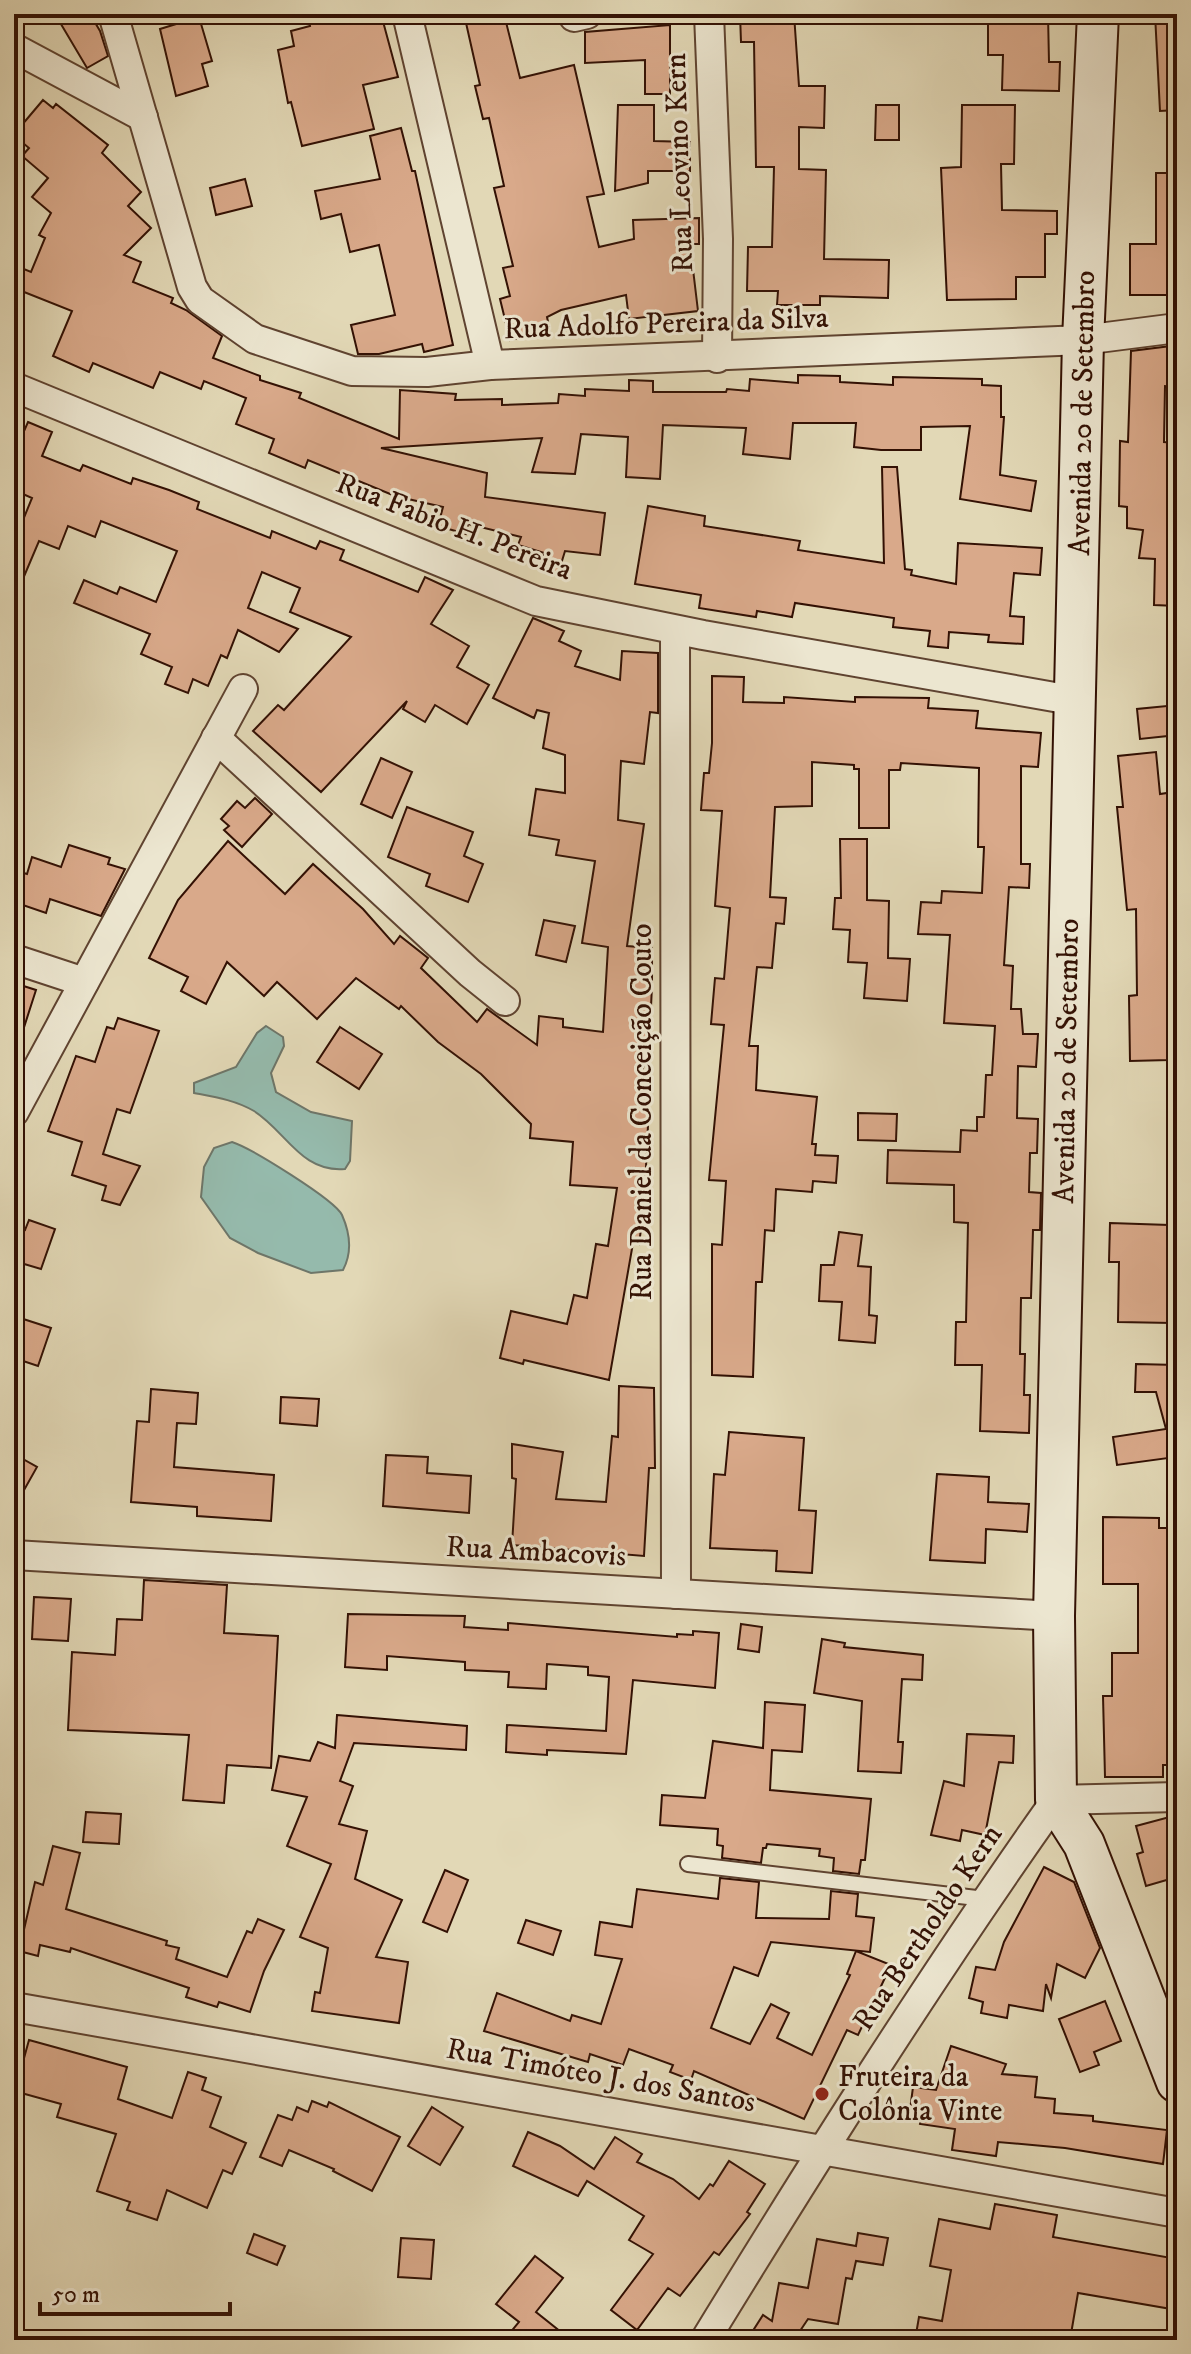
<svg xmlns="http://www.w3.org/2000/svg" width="1191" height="2354" viewBox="0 0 1191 2354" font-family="'IM FELL DW Pica',serif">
<rect width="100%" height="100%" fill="#e2d8b6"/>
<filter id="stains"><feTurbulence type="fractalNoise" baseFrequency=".0025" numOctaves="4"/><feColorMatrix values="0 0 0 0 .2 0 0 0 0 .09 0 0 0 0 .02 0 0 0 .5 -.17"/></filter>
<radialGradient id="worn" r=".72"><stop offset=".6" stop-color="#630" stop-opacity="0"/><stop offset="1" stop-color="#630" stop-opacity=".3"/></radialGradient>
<g fill="#95baac" stroke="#6e7669" stroke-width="2">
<path d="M266,1026L283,1037L284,1046L271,1073L276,1092L311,1112L352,1121L350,1161L345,1169C301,1173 286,1131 254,1111C235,1100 215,1097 194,1093V1083L236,1067L257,1033Z"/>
<path d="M232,1142C251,1148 335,1200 342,1215C350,1233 352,1253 343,1270L311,1273L258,1253L230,1238L201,1197L204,1167L214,1148Z"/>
</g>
<g fill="#d9a98a" stroke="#331104" stroke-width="2">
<path d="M55,14H90L100,31L108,56L87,68Z"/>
<path d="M308,14H381L398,77L363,85L374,129L302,146L291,102L288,103L278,50L294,46L291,31L310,26Z"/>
<path d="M464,14H504L520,78L574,65L604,194L587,197L599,247L634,239L633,220L699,218V244H690L698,311L629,319L626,295L561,310L547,317L550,331L510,340L500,299L510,296L503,268L513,266L494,188L504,186L489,118L483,119L475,86L480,85Z"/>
<path d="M740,14H794L799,86H825L824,128L799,127V169L826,170L824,259L889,260L888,298L820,296V305H777L778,291H747L748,247H772L774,167H756L754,42H741Z"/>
<path d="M988,14H1048L1049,62H1060L1059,91L1002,90L1003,55H988Z"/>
<path d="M1155,14H1177V110L1160,111Z"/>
<path d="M199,17L212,61L202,64L208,86L176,96L160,29Z"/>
<path d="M670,25V94H645V60L585,63V32Z"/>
<path d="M43,100L53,108L56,104L108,145L102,153L141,192L128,206L151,228L124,255L141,262L133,282L173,298L171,303L186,310L222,336L213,358L260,376V380L301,393L299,398L399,439L400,390L456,394L455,400L502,399V405L558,403L559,394L585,396V389L629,391V380L653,381V392H726L727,389L749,391L750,379L798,383V375L840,376V382L893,385V377L982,379V385L1001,386V417H1004L1000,475L1036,481L1031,511L960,499L970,426L921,427V450H881L854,447L856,423H793L790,459L743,454L746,428L663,425L660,479L626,477L628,437L581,434L575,474L532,472L542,438L381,448L487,473L485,497L605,513L600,555L565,551L558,574L539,569L544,553L518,545L521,537L468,524L466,534L438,526L443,507L395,496L308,460L305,468L269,453L274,439L236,424L246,398L204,381L201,389L160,372L153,388L93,363L89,372L53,356L72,311L14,288V265L31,272L45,238L39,235L51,213L32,197L48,178L22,156L29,148L17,138L24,129L21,126Z"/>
<path d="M618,105H654V141L690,142V171H648V183L615,191Z"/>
<path d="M876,105H899V140H875Z"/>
<path d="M962,105H1015L1014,164H1001L1002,210L1057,211V234H1045V277H1016V299L947,300L941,168L961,167Z"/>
<path d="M401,128L412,171H415L453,345L424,352L422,344L379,354H358L351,325L395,315L379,245L350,252L341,214L321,219L315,191L380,179L370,136Z"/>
<path d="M1156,173H1177V295H1130V244H1156Z"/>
<path d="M245,179L252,206L216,215L210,188Z"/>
<path d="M1171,346H1177V387L1165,386L1164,442L1177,443V606L1154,605L1155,559L1139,558L1143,530L1127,528V507L1119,506L1120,441L1128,442L1131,351Z"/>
<path d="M28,422L52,432L42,456L80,471L83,465L131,484L133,478L169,490L199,502L197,509L270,538L272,531L316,549L320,541L344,550L340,560L418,592L425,577L453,590L431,624L469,646L457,667L489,685L467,724L435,705L425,722L403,709L407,701L321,792L253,731L278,705L284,710L351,637L290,612L300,588L262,572L248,608L298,629L279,652L238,630L227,658L221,655L208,686L193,679L188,693L165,684L172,667L141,654L150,634L74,603L84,580L117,594L120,587L156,602L177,551L101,521L95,537L68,526L59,549L39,541L14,600V542L32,498L14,490V435L21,438Z"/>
<path d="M882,467H897L905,569L912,570L911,575L956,584L958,543L1042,548L1040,575L1014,573L1010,616L1024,617L1023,644L988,642L989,635L949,632L948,648L928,646L930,631L893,627L894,618L795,603L792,617L757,611L756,617L699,608L701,595L635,584L648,506L705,516L704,526L800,541L798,550L884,563Z"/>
<path d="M533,618L564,631L559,641L581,651L575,666L620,680L622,651L658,653V713L650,712L644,764L621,761L618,820L644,824L627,946L652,948V986L650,1027L637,1104L649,1105L644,1207L639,1244L633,1243L609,1380L524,1360L523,1364L500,1358L511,1311L567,1324L574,1295L587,1298L596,1244L608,1246L617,1188L570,1185L573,1142L530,1138L531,1124L481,1074L438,1042L401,1006L399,1009L356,978L317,1019L277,982L264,996L227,962L206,1004L181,991L188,977L149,958L178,900L228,841L285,894L313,864L363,909L394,944L400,936L428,958L421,968L477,1022L487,1009L537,1045L539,1016L563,1019V1027L603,1032L608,947L582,943L595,861L556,855L559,840L529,835L536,789L565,793V755L543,748L549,713L537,710L534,718L493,698Z"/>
<path d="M712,676L744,677L743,702L784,703V697L855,702V697L929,698L928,708L978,711L976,728L1041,733L1038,767L1021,766V864H1030L1029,888L1009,887L1004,965L1013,966L1011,1009H1021L1023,1034H1038L1036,1067L1018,1066L1017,1118L1038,1119L1037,1153H1030L1029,1192L1041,1193L1040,1230H1033L1031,1298H1021L1020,1354H1025L1024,1395H1030L1029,1433L980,1431L982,1365H955L956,1322H966L968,1223L954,1222V1185L887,1183L888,1150L960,1152L961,1130L977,1131V1117H984L986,1075H992L995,1026L944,1023L950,935L918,934L921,902L941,903L942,891L982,893L984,847H978L979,768L901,763L900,770H889V828H859V769H854V765L812,762V806L775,807L770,897L786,898L784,924L776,923L772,968L757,967L749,1046H758L756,1090L817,1097L812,1144H816L815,1155L838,1156L836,1183L813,1181L812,1192L776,1189L774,1231L765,1230L762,1282H756L753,1377L712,1375V1244L722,1245L726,1181L709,1180L724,1025L711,1024L715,978L724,979L730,908L715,906L722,811L701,810L704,773H709L712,743Z"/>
<path d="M1177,705V735L1140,739L1137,709Z"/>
<path d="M1156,752L1160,794L1167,793L1173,844H1177V1030H1168L1169,1060L1130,1061L1129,996L1137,995L1136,909L1127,910L1117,807H1123L1118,756Z"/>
<path d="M381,758L412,772L392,818L361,804Z"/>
<path d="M255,798L272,814L242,847L224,830L229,826L221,819L237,801L245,808Z"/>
<path d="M407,807L473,832L464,856L483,864L468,902L426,886L430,874L388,857Z"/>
<path d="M840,839H867V900L889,901L888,958L910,959L907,1001L864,998L867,963L848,962L850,930L833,929L835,898H841Z"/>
<path d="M69,845L110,858L108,864L125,869L101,916L50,899L46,913L14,902V870L27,874L32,857L61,867Z"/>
<path d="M544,920L575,926L566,962L536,955Z"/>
<path d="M14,983L36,990L18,1046L14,1045Z"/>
<path d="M118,1018L159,1031L130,1113L117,1109L103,1154L140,1166L120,1205L102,1200L106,1186L72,1175L82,1142L48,1131L76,1056L95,1062L107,1027L114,1029Z"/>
<path d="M340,1027L382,1054L359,1089L317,1062Z"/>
<path d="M858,1113L897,1114L896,1141L858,1140Z"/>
<path d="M29,1220L55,1229L41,1269L14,1261V1226L25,1230Z"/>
<path d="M1110,1223L1169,1225L1168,1293H1173L1172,1323L1118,1322L1119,1262H1109Z"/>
<path d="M839,1232L862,1235L858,1266L871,1267L869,1315L877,1316L875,1343L839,1340L842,1302L819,1301L821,1265H834Z"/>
<path d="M14,1316L51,1328L38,1366L14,1358Z"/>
<path d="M1136,1364L1177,1365L1176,1457L1117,1465L1113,1437L1166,1429L1156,1392H1135Z"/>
<path d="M619,1386L654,1388L655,1468H649L644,1556L512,1545L516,1479L512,1478V1444L563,1452L556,1499L606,1502L612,1436L618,1437Z"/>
<path d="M151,1389L198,1393L196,1424L177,1423L174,1467L274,1475L271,1521L197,1516V1507L131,1502L137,1421L149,1422Z"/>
<path d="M281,1397L319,1399L317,1426L280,1423Z"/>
<path d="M729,1432L804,1438L799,1510L816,1511L812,1573L776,1571L777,1551L710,1548L714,1474L725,1475Z"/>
<path d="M14,1454L37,1467L14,1508Z"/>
<path d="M386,1455L428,1457L427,1473L471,1476L469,1513L383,1506Z"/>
<path d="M937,1474L989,1477L988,1502L1029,1504L1027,1532L986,1529L985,1563L930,1560Z"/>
<path d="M1103,1517L1159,1518V1528H1177L1173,1612H1177V1645H1172L1171,1702L1177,1706V1765H1163V1777H1105L1103,1696H1112V1653H1138V1584H1103Z"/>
<path d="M144,1580L227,1585L224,1633L278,1636L271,1768L227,1765L224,1803L183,1800L189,1735L68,1730L72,1652L115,1655L117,1619L142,1620Z"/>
<path d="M34,1597L71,1599L68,1641L32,1639Z"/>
<path d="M348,1614L465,1616L464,1627L508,1630V1623L677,1637V1634L693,1635V1631L719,1633L715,1688L633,1680L626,1754L547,1750V1755L506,1752L507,1725L606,1731L609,1677L588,1675V1667L547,1664L546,1689L508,1687L509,1672L465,1670V1662L387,1656V1670L345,1667Z"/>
<path d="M741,1624L762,1627L759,1652L738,1649Z"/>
<path d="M822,1639L845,1643L844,1647L923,1655L922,1680L902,1679L898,1742H903L901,1773L858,1771L862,1701L814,1693Z"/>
<path d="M765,1702L805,1705L802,1752L772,1750L770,1790L871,1799L865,1860H861L859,1874L833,1871L834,1858L819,1856L820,1849L767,1844L766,1848H763L761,1863L722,1858L723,1846L717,1845L718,1829L660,1825L662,1795L705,1798L713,1741L763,1748Z"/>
<path d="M337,1715L467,1726L466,1750L354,1743L340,1781L353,1786L339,1824L367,1831L355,1879L402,1900L376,1957L408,1962L399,2023L312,2011L315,1992L320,1993L328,1948L300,1937L331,1864L287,1846L307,1797L272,1790L279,1756L310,1761L318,1742L335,1748Z"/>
<path d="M967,1734L1014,1736L1013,1763L999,1762L985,1835L962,1830L960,1841L931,1835L944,1781L964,1786Z"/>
<path d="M86,1812L121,1814L119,1844L83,1842Z"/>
<path d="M1177,1815V1877L1146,1886L1137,1854L1143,1852L1136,1826Z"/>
<path d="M53,1846L80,1853L66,1909L167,1941L166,1945L179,1948L176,1959L227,1977L247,1931L252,1933L258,1919L284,1930L264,1971L250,2012L219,2002L217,2007L186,1997L189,1988L71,1948L70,1952L40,1945L38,1956L19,1951L35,1882L43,1885Z"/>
<path d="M1044,1867L1074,1882L1100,1948L1085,1978L1057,1964L1051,1998L1046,1984L1043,2011L1009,2005L1007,2018L981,2013L983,2002L969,1998L976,1967L995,1970L1004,1942Z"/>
<path d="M445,1870L468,1880L447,1932L423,1922Z"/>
<path d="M720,1878L759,1882L756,1918L829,1919L831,1891L858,1894L856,1916L874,1918L870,1952L771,1942L758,1976L734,1967L711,2028L750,2044L771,2004L789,2013L777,2038L812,2055L850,1975L847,1974L856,1951L891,1965L858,2035L847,2030L804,2119L694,2071L691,2080L670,2072L673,2065L629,2049L623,2065L590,2054L588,2062L484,2031L497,1993L570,2021L572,2015L601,2024L622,1959L595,1955L600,1922L632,1927L637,1889L718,1899Z"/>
<path d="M526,1920L561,1931L553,1955L518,1943Z"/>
<path d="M1105,2001L1121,2041L1094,2052L1099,2065L1080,2072L1059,2019Z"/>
<path d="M29,2040L127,2067L118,2099L172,2118L188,2072L206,2078L202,2090L221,2097L210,2127L246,2143L232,2174L223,2170L207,2208L167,2190L157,2220L127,2210L130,2202L97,2191L116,2134L57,2117L61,2104L14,2091V2067L21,2069Z"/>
<path d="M951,2046L1006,2064L1002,2074L1037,2077L1035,2097L1055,2099L1054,2113L1093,2116V2121L1167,2130L1163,2164L1065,2148L998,2142L996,2156L952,2150L955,2129L920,2124L922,2112L910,2110L913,2087L936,2090Z"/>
<path d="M312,2101L327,2107L329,2102L400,2137L372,2191L333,2171L334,2169L289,2150L282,2166L260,2157L278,2115L292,2120L297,2107L308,2112Z"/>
<path d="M432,2107L463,2127L440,2165L408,2146Z"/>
<path d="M528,2132L560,2146L594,2169L615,2137L642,2154L637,2162L673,2179L699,2199L710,2184L713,2186L729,2161L765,2184L747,2212L750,2214L719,2255L714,2252L680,2296L668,2288L637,2330L611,2310L653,2254L629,2240L644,2216L587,2181L578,2196L513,2166Z"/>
<path d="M995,2204L1057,2215L1053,2237L1177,2259V2310L1078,2293L1070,2340H915L919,2317L942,2321L951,2270L930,2266L939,2219L990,2229Z"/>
<path d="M858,2233L888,2238L883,2265L856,2261L852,2279L846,2278L838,2324L808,2319L796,2337L801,2340H747L763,2315L772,2321L779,2283L808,2288L817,2239L856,2246Z"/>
<path d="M254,2234L285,2246L277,2265L247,2253Z"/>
<path d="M401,2238L434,2240L431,2279L398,2277Z"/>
<path d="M535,2256L563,2278L536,2312L571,2340H504L519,2322L496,2304Z"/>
</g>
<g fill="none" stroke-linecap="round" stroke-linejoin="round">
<g stroke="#5f4330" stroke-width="18">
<path id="lane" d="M688,1864L985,1899"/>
</g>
<g stroke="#5f4330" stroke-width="32">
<g id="street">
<path d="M113,14L192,287L200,300L255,339L352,371L427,372L490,365L1083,340L1177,328"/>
<path d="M407,14L490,365"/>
<path d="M709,14L718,239L717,358"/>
<path d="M574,17L587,14"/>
<path d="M14,48L143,117"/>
<path d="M14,387L536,601L703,635L1077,701"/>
<path d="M675,630L676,1594"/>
<path d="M216,738L470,973L505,1001"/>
<path d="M14,959L84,982"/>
<path d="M14,1112L243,689"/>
<path d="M14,1555L1054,1616"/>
<path d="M14,2007L1177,2213"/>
<path d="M705,2340C817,2157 932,1975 1056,1800L1177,1797"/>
</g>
</g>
<g stroke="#331104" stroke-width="44">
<path id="secondary" d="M1098,14L1083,340L1054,1616L1056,1800L1084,1844L1177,2082"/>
</g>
<use href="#lane" stroke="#ece6d0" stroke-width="14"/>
<use href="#street" stroke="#ece6d0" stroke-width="28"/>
<use href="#secondary" stroke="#ece6d0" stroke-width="40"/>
</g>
<circle fill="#8f2418" stroke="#ece6d0" stroke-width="3" cx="822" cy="2094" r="8"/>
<g text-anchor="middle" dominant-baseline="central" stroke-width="6" stroke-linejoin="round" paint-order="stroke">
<g font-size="30" fill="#331104" stroke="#ece6d0">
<text transform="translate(680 163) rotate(-92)">Rua Leovino Kern</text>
<text transform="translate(666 324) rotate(-2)">Rua Adolfo Pereira da Silva</text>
<text transform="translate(1083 413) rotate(-89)">Avenida 20 de Setembro</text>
<text transform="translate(454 527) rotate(21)">Rua Fabio H. Pereira</text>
<text transform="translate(1067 1061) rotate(-89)">Avenida 20 de Setembro</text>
<text transform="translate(642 1112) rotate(-90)">Rua Daniel da Conceição Couto</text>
<text transform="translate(536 1552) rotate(3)">Rua Ambacovis</text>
<text transform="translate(928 1928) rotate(-56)">Rua Bertholdo Kern</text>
<text transform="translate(601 2076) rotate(10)">Rua Timóteo J. dos Santos</text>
</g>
<g font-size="30" fill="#331104" stroke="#ece6d0" text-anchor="start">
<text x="838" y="2077">Fruteira da<tspan x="838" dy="34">Colônia Vinte</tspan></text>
</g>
</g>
<rect width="1191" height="2354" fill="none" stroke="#e2d8b6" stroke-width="48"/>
<rect x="16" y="16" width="1159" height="2322" fill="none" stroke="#331104" stroke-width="4"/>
<rect x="24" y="24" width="1143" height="2306" fill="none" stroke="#331104" stroke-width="2"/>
<path d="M40 2302v12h190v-12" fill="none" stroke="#331104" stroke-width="4"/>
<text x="52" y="2302" font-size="24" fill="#331104" stroke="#ece6d0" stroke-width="6" paint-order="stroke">50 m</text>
<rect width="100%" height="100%" filter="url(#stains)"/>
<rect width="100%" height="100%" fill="url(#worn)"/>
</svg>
